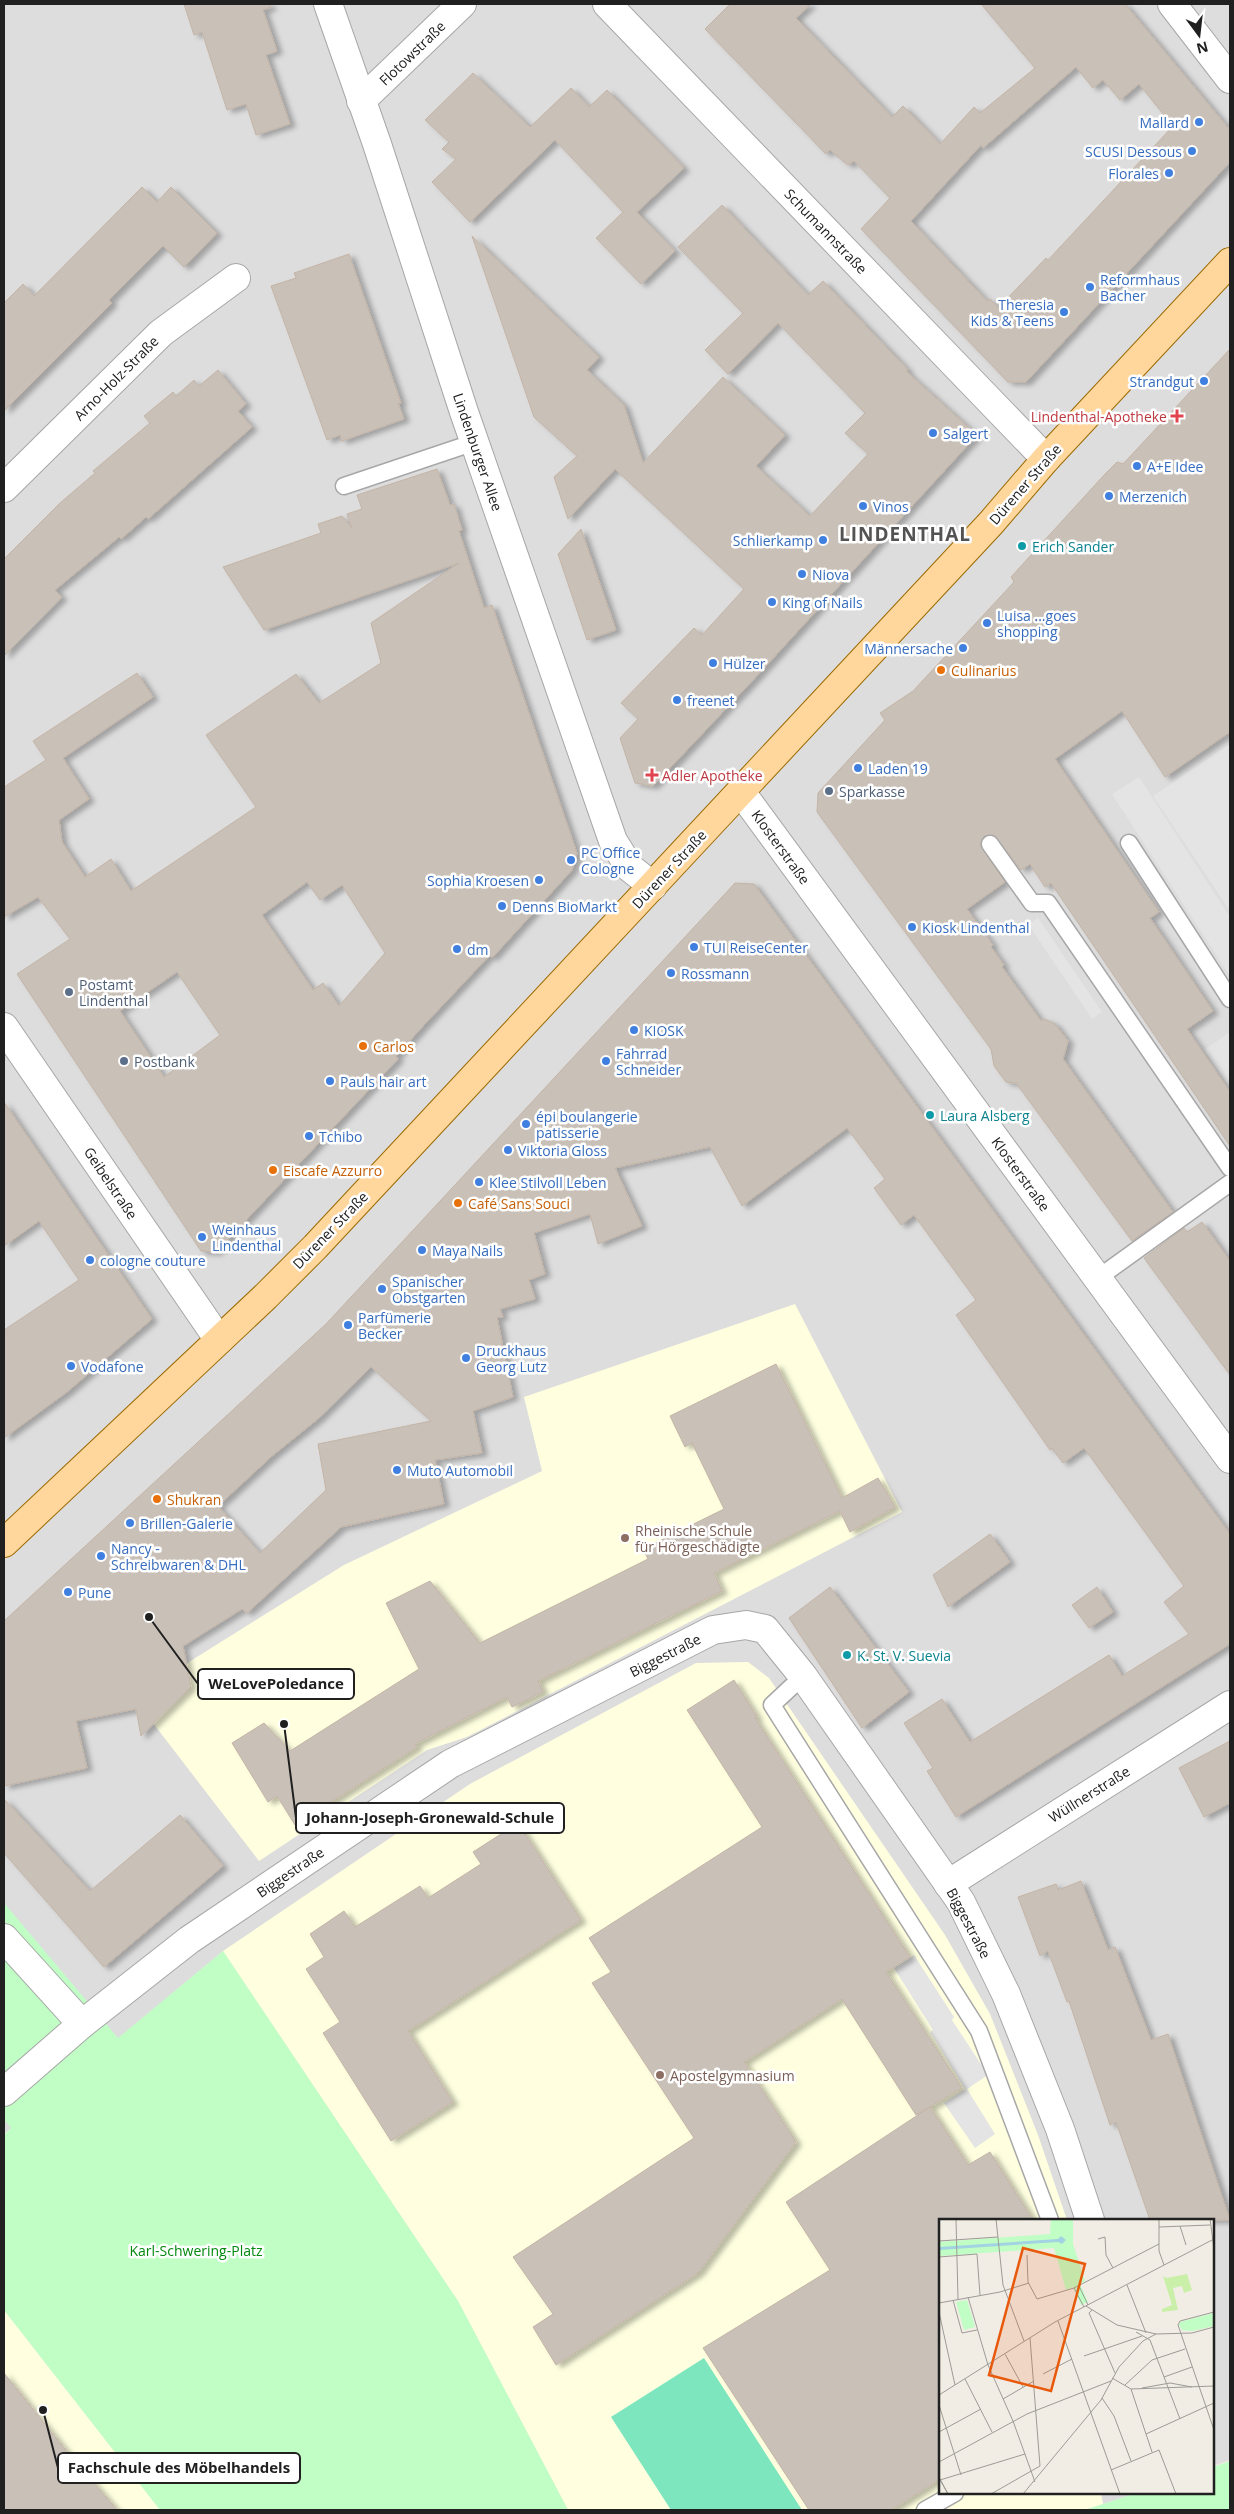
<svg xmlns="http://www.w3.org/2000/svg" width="1234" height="2514" viewBox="0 0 1234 2514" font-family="'Open Sans',sans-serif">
<defs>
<filter id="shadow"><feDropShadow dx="5.5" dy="3" stdDeviation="2.5" flood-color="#0004"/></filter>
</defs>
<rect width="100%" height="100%" fill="#f1ede5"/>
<path fill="#dedddd" d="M4,4H1230V2460L1213,2466V2220H940V2493H1136L1085,2510H568L458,2301L223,1951L4,2134Z"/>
<g fill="#ffffe0">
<path d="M795,1304L902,1512L467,1737L427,1750L259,1861L133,1697L344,1565L542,1471L524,1397Z"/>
<path d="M748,1662L769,1678L945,1935L990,2014L1038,2135L1067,2220H940V2493H1101L1103,2504L1085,2510H568L458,2301L223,1951L470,1784L696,1663Z"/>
<path d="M4,2310L160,2510H4Z"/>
</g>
<g fill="#c0fec5">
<path d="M4,1903L118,2038L223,1951L458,2301L568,2510H160L4,2310V2135L11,2128L4,2119Z"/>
<path d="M1230,2461V2510H1085L1136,2493H1213V2467Z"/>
</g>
<path fill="#7de6bf" d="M704,2358L802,2510H671L611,2417Z"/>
<g fill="#e4e4e4">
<path d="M1230,744V911L1153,796Z"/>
<path d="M1139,777L1230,917V976L1112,794Z"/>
<path d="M1038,918L1102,1012L1092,1019L1028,924Z"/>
<path d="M1230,1032V1088L1204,1050Z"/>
<path d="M914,1955L954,2017L952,2020L988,2075L967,2089L995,2134L975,2148L944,2103L965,2089L930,2032L933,2030L894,1968Z"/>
</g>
<g fill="#c9c0b8" stroke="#c4b4a6" fill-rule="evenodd" filter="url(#shadow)">
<path d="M184,4H270L271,7L263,10L277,51L266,55L290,124L256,135L246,104L227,110L202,32L194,35Z"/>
<path d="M730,4H811L796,18L892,117L903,106L940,144L974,107L980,113L1035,68L981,4H1125L1230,130V162L1026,382H1008L861,229L890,198L854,161L848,165L830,150L826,154L705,29ZM1076,67L1093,88L1103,80L1120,100L1139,84L1173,126L1048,260L1046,258L998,308L990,299L987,301L911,221L981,145L983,148Z"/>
<path d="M473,73L530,127L571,88L589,107L607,90L684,168L637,212L675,251L641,284L596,238L623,212L555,140L470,222L432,182L456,159L442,149L449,142L425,120Z"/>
<path d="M142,187L157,202L171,187L217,233L184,267L163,246L109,300L112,303L4,411V303L23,284L34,296Z"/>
<path d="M722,205L808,295L823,281L908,370L906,371L977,435L755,678L653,786L635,783L620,738L638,719L621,703L694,628L702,635L744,589L615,469L568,519L554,477L577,456L534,417L472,236L599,357L587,370L624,405L643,463L723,377L785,435L756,466L810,516L868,454L845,433L865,413L778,323L728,374L705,350L743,313L678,247Z"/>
<path d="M349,254L401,403H398L404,419L342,441L340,435L327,440L271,286L296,278L294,273Z"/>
<path d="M1230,349V732L1165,777L1122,711L1055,759L1159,912L1150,918L1213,1011L1187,1029L1230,1092V1146L1051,883L1045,887L1030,864L1021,870L994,835L984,836L980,845L1005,882L967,909L993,945L991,947L1004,965L1002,967L1041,1021L1045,1019L1055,1024L1068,1041L1063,1059L1173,1212L1132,1241L1016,1083L1006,1082L994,1066L991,1049L817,812L818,793L885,720L880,713L913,691L1014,582L1011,577L1105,474L1117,462L1123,464Z"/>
<path d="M218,370L246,404L238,411L252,427L148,519L146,517L121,539L119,537L55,590L62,597L4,656V559L60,503L95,473L93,471L150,423L144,416L173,392L176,396L194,380L199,386Z"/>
<path d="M437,469L450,505L454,504L462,530L459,531L484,608L492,605L577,853L572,870L492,958L490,955L423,1026L396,1056L398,1059L216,1252L201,1251L17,974L70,939L38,897L4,917V787L46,760L33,741L137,673L153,697L63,758L89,799L59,820L62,842L85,877L111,859L131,891L256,807L206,735L296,674L319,703L381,663L371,623L459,563L264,630L223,567L321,533L318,524L342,516L352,528L347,514L362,509L357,495ZM307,882L320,900L342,885L385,953L339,1006L323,983L313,990L262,915ZM177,972L220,1035L164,1077L120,1011Z"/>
<path d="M581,529L616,630L587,640L558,554Z"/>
<path d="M735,883L754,884L1230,1534V1644L956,1817L927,1771L933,1768L904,1723L942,1699L970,1742L1109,1655L1122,1676L1189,1634L1164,1602L1184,1586L1084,1448L1063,1463L1052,1448L1050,1450L956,1315L976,1300L914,1215L901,1225L874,1188L885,1179L847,1128L742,1206L710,1147L615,1168L642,1226L598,1244L590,1214L534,1233L545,1274L529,1280L535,1299L500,1309L503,1317H497L513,1397L473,1411L482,1453L435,1460L444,1504L341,1527L247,1613L242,1609L183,1646L191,1687L141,1736L136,1709L76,1721L87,1768L4,1786V1621L326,1324ZM371,1367L431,1421L318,1444L326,1490L260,1553L218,1506L272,1456L319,1418Z"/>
<path d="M4,1102L152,1319L67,1392L4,1438V1330L79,1280L39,1221L4,1246Z"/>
<path d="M1202,1222L1230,1261V1375L1144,1258L1184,1228L1187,1232Z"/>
<path d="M776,1364L842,1498L878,1478L895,1507L850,1532L840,1511L714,1573L722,1591L538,1681L543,1692L512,1707L507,1697L415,1744L417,1747L295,1825L277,1796L268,1802L232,1743L264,1723L290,1751L419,1669L386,1603L430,1581L480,1643L648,1559L643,1549L724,1509L692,1443L685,1447L670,1416Z"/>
<path d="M990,1534L1010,1562L948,1607L933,1575Z"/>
<path d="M830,1587L909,1692L862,1728L789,1618Z"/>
<path d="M1097,1587L1113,1612L1089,1628L1072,1605Z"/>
<path d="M734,1680L757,1717L755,1718L910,1957L886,1972L962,2088L916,2115L842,1999L744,2062L796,2142L698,2273L556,2365L533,2327L553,2314L513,2257L694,2138L592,1983L611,1972L589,1938L762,1827L687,1710Z"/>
<path d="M1230,1741V1803L1204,1817L1179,1768Z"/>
<path d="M4,1799L90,1891L180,1815L223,1866L104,1967L4,1853Z"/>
<path d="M518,1823L581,1920L408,2031L453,2102L391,2141L323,2033L340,2022L306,1969L324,1957L310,1934L344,1911L355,1927L420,1886L428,1898L481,1864L473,1852Z"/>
<path d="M1081,1881L1108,1950L1115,1947L1151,2040L1168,2034L1230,2220H1150L1116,2122L1110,2125L1069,2001L1067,2002L1048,1951L1040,1956L1018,1897L1056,1884L1058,1890Z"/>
<path d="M930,2107L968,2165L990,2152L1033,2220H940V2479L891,2510H809L703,2348L830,2270L786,2202Z"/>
<path d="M4,2373L64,2448L117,2510H4Z"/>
</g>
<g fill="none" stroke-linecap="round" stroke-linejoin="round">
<g stroke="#a7a7a7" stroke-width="19">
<g id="service">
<path d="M344,486L475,442"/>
<path d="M1129,843L1230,999"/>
<path d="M990,844L1032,903H1048L1230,1168"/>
<path d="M1098,1278L1230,1183"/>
<path d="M803,1676L772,1705L979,2031L1050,2220"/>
<path d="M925,2510L955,2493"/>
</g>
</g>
<g stroke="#a7a7a7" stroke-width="30">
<g id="minor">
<path d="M328,4L377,144L464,412L613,841L630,868L653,886"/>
<path d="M607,4L1046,459"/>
<path d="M1172,4L1230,79"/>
<path d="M361,101L462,4"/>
<path d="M4,488L161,333L236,278"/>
<path d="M741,792L1230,1459"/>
<path d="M4,1027L219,1340"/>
<path d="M948,1884L1230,1705"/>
<path d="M4,1938L82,2024"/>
<path d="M4,2092L82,2024L189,1940L450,1764L713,1630L746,1625L765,1629L803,1676L961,1902L1006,1994L1060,2129L1090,2220"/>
</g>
</g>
<g stroke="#9b6a00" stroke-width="30">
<path id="primary" d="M4,1543L266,1296L315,1247L991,523L1046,459L1230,262"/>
</g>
<use href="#service" stroke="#fff" stroke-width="16"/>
<use href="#minor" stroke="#fff" stroke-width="28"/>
<use href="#primary" stroke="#ffd69c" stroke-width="28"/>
</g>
<g fill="#3f7fe0" stroke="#fff" stroke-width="2">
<circle cx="1199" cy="122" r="5"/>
<circle cx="1192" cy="151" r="5"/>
<circle cx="1169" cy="173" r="5"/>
<circle cx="1090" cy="287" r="5"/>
<circle cx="1064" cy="312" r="5"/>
<circle cx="1204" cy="381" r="5"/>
<circle cx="933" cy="433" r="5"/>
<circle cx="1137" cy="466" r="5"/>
<circle cx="1109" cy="496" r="5"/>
<circle cx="863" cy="506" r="5"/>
<circle cx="823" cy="540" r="5"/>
<circle cx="802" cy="574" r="5"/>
<circle cx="772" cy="602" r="5"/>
<circle cx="987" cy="623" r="5"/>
<circle cx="963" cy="648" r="5"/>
<circle cx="713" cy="663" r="5"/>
<circle cx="677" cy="700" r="5"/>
<circle cx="858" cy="768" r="5"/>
<circle cx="571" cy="860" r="5"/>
<circle cx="539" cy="880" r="5"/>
<circle cx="502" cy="906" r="5"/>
<circle cx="912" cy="927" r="5"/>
<circle cx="694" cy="947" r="5"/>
<circle cx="457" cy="949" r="5"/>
<circle cx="671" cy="973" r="5"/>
<circle cx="634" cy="1030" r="5"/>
<circle cx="606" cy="1061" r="5"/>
<circle cx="330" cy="1081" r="5"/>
<circle cx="526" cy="1124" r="5"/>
<circle cx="309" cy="1136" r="5"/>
<circle cx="508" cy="1150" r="5"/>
<circle cx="479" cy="1182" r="5"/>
<circle cx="202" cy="1237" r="5"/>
<circle cx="422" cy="1250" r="5"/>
<circle cx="90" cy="1260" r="5"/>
<circle cx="382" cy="1289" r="5"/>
<circle cx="348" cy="1325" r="5"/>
<circle cx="466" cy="1358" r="5"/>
<circle cx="71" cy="1366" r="5"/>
<circle cx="397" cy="1470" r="5"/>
<circle cx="130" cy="1523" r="5"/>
<circle cx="101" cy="1556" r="5"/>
<circle cx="68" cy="1592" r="5"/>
</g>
<g fill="#e0444e" stroke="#fff" stroke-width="2">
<path d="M1174.5 408.5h5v5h5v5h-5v5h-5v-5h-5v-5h5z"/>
<path d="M649.5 767.5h5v5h5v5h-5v5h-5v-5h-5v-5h5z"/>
</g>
<g fill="#0f9aa8" stroke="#fff" stroke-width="2">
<circle cx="1022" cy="546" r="5"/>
<circle cx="930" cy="1115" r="5"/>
<circle cx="847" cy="1655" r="5"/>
</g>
<g fill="#e8710a" stroke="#fff" stroke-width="2">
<circle cx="941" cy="670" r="5"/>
<circle cx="363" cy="1046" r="5"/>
<circle cx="273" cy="1170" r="5"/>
<circle cx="458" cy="1203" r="5"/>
<circle cx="157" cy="1499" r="5"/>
</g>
<g fill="#5c6f8a" stroke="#fff" stroke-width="2">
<circle cx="829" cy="791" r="5"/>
<circle cx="69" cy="992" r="5"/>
<circle cx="124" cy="1061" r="5"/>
</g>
<g fill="#8d6e63" stroke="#fff" stroke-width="2">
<circle cx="625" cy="1538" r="5"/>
<circle cx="660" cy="2075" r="5"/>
</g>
<g text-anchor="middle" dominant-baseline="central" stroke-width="5" stroke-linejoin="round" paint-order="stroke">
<g font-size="14" fill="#202020" stroke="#fff">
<text transform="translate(412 53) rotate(-44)">Flotowstraße</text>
<text transform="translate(826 231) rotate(46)">Schumannstraße</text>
<text transform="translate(116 378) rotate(-45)">Arno-Holz-Straße</text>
<text transform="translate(478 452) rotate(71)">Lindenburger Allee</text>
<text transform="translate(1025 484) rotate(-49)">Dürener Straße</text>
<text transform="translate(781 847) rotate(54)">Klosterstraße</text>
<text transform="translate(669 869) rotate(-47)">Dürener Straße</text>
<text transform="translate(1021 1174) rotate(54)">Klosterstraße</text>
<text transform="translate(111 1183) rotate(56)">Geibelstraße</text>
<text transform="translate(330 1230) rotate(-46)">Dürener Straße</text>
<text transform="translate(665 1655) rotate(-27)">Biggestraße</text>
<text transform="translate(1089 1794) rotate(-32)">Wüllnerstraße</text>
<text transform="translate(290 1872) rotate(-34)">Biggestraße</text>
<text transform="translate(969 1923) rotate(62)">Biggestraße</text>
</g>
<g font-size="14" fill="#366cbe" stroke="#fff" text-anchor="start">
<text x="1189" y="122" text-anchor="end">Mallard</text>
<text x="1182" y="151" text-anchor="end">SCUSI Dessous</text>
<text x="1159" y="173" text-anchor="end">Florales</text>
<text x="1100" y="279">Reformhaus<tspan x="1100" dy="16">Bacher</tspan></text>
<text x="1054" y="304" text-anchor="end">Theresia<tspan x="1054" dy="16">Kids &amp; Teens</tspan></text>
<text x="1194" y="381" text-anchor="end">Strandgut</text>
<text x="943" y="433">Salgert</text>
<text x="1147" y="466">A+E Idee</text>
<text x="1119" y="496">Merzenich</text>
<text x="873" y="506">Vinos</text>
<text x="813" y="540" text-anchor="end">Schlierkamp</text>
<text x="812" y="574">Niova</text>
<text x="782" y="602">King of Nails</text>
<text x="997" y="615">Luisa ...goes<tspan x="997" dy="16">shopping</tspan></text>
<text x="953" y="648" text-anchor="end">Männersache</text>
<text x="723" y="663">Hülzer</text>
<text x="687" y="700">freenet</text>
<text x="868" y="768">Laden 19</text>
<text x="581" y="852">PC Office<tspan x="581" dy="16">Cologne</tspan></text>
<text x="529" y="880" text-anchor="end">Sophia Kroesen</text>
<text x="512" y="906">Denns BioMarkt</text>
<text x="922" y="927">Kiosk Lindenthal</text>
<text x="704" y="947">TUI ReiseCenter</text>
<text x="467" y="949">dm</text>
<text x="681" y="973">Rossmann</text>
<text x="644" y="1030">KIOSK</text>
<text x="616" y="1053">Fahrrad<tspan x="616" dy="16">Schneider</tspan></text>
<text x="340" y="1081">Pauls hair art</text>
<text x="536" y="1116">épi boulangerie<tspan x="536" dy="16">patisserie</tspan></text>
<text x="319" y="1136">Tchibo</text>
<text x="518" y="1150">Viktoria Gloss</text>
<text x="489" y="1182">Klee Stilvoll Leben</text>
<text x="212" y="1229">Weinhaus<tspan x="212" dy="16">Lindenthal</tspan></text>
<text x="432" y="1250">Maya Nails</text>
<text x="100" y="1260">cologne couture</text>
<text x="392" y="1281">Spanischer<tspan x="392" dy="16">Obstgarten</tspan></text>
<text x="358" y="1317">Parfümerie<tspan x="358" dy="16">Becker</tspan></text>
<text x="476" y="1350">Druckhaus<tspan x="476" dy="16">Georg Lutz</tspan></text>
<text x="81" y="1366">Vodafone</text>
<text x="407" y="1470">Muto Automobil</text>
<text x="140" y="1523">Brillen-Galerie</text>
<text x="111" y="1548">Nancy -<tspan x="111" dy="16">Schreibwaren &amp; DHL</tspan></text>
<text x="78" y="1592">Pune</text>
</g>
<g font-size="14" fill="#be3a42" stroke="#fff" text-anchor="end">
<text x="1167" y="416">Lindenthal-Apotheke</text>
<text x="662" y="775" text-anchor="start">Adler Apotheke</text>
</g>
<g font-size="14" fill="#0d838f" stroke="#fff" text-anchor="start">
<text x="1032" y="546">Erich Sander</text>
<text x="940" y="1115">Laura Alsberg</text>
<text x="857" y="1655">K. St. V. Suevia</text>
</g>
<g font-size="14" fill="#c56008" stroke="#fff" text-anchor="start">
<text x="951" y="670">Culinarius</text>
<text x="373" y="1046">Carlos</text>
<text x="283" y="1170">Eiscafe Azzurro</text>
<text x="468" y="1203">Café Sans Souci</text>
<text x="167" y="1499">Shukran</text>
</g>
<g font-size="14" fill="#4e5e75" stroke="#fff" text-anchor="start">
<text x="839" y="791">Sparkasse</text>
<text x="79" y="984">Postamt<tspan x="79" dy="16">Lindenthal</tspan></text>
<text x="134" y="1061">Postbank</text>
</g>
<g font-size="14" fill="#785e54" stroke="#fff" text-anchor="start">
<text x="635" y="1530">Rheinische Schule<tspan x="635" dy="16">für Hörgeschädigte</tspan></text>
<text x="670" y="2075">Apostelgymnasium</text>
</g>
<g font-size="14" fill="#038910" stroke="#fff">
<text x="196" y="2250">Karl-Schwering-Platz</text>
</g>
<g font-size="19" font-weight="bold" letter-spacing="1" fill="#535353" stroke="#fff">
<text x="905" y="534">LINDENTHAL</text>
</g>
</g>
<g transform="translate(939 2219)">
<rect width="275" height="275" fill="#f1ede5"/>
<path d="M248,55L253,71L245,74L243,67L234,69L239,91L223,93V90L233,86L224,57L228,59Z" fill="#caefa8"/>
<path d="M112,0H134V25L146,62L141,65L149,83L142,86L134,68L127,71L115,29L0,37V23L111,15ZM28,81L36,108L25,111L17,83ZM275,94V107L253,112L243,111L240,106L241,103Z" fill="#c0fec5"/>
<path d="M122,17L127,21L123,25L119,23L0,31V28L119,20Z" fill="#a2d3e2"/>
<path fill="none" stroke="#9d9b96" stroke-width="1" d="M17,0L19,80M57,0L64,66L85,122M220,0V32L225,46M271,0L275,30M241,7L247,26M220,8L271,6M159,20L166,18L167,36L174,49M0,22L59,18M88,36L89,63L98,80L135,69L220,25M0,38L38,35L41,76M188,66L207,114M140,67L149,86M135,69L145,88M29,78L49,146L74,202L96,263M14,81L23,114L38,111M0,84L61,73L90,64M147,87L178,106L217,115M153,91L150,94L176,154M0,93L16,166M275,93L241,102L239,106L275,211M119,102L181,275M197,113L211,121L241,200M91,119L101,247M66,135L84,168M145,137L203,117M104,155L133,140M225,158L253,148M173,159L192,170L275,167M26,160L53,213M186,166L213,141L246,130M203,169L231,164L253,168M192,170L213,233M0,176L116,103L275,20M163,179L175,197L192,242M64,180L95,162M0,186L22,256M0,213L42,190M207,215L275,184M0,243L88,195L172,162M172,251L220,231L237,275M0,258L9,275M0,259L9,275M1,261L86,235M52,275L101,247M84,275L162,181L180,148L204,122L217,115L253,114L275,108"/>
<path fill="#e8590c" fill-opacity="0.15" stroke="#e8590c" stroke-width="2.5" d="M84,29L146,45L112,172L50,156Z"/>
<rect width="275" height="275" fill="none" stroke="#202020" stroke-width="2.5"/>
</g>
<path fill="none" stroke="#202020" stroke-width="2" d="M149 1617L198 1684M284 1724L296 1818M43 2410L58 2468"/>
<g fill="#202020" stroke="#fff" stroke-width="2">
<circle cx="149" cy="1617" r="5"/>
<circle cx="284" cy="1724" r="5"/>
<circle cx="43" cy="2410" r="5"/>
</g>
<g fill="#fff" stroke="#202020" stroke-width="2">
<rect x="198" y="1669" width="156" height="30" rx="5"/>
<rect x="296" y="1803" width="268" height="30" rx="5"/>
<rect x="58" y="2453" width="242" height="30" rx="5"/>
</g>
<g font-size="15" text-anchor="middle" font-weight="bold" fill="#202020">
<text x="276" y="1689">WeLovePoledance</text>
<text x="430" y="1823">Johann-Joseph-Gronewald-Schule</text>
<text x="179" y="2473">Fachschule des Möbelhandels</text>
</g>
<rect width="1234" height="2514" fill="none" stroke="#202020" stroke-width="10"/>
<g transform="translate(1199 35) rotate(165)" stroke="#ffffff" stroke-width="4" paint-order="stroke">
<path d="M0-4L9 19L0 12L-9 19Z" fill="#202020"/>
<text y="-8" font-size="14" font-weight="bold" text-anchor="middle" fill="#202020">N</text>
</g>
</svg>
